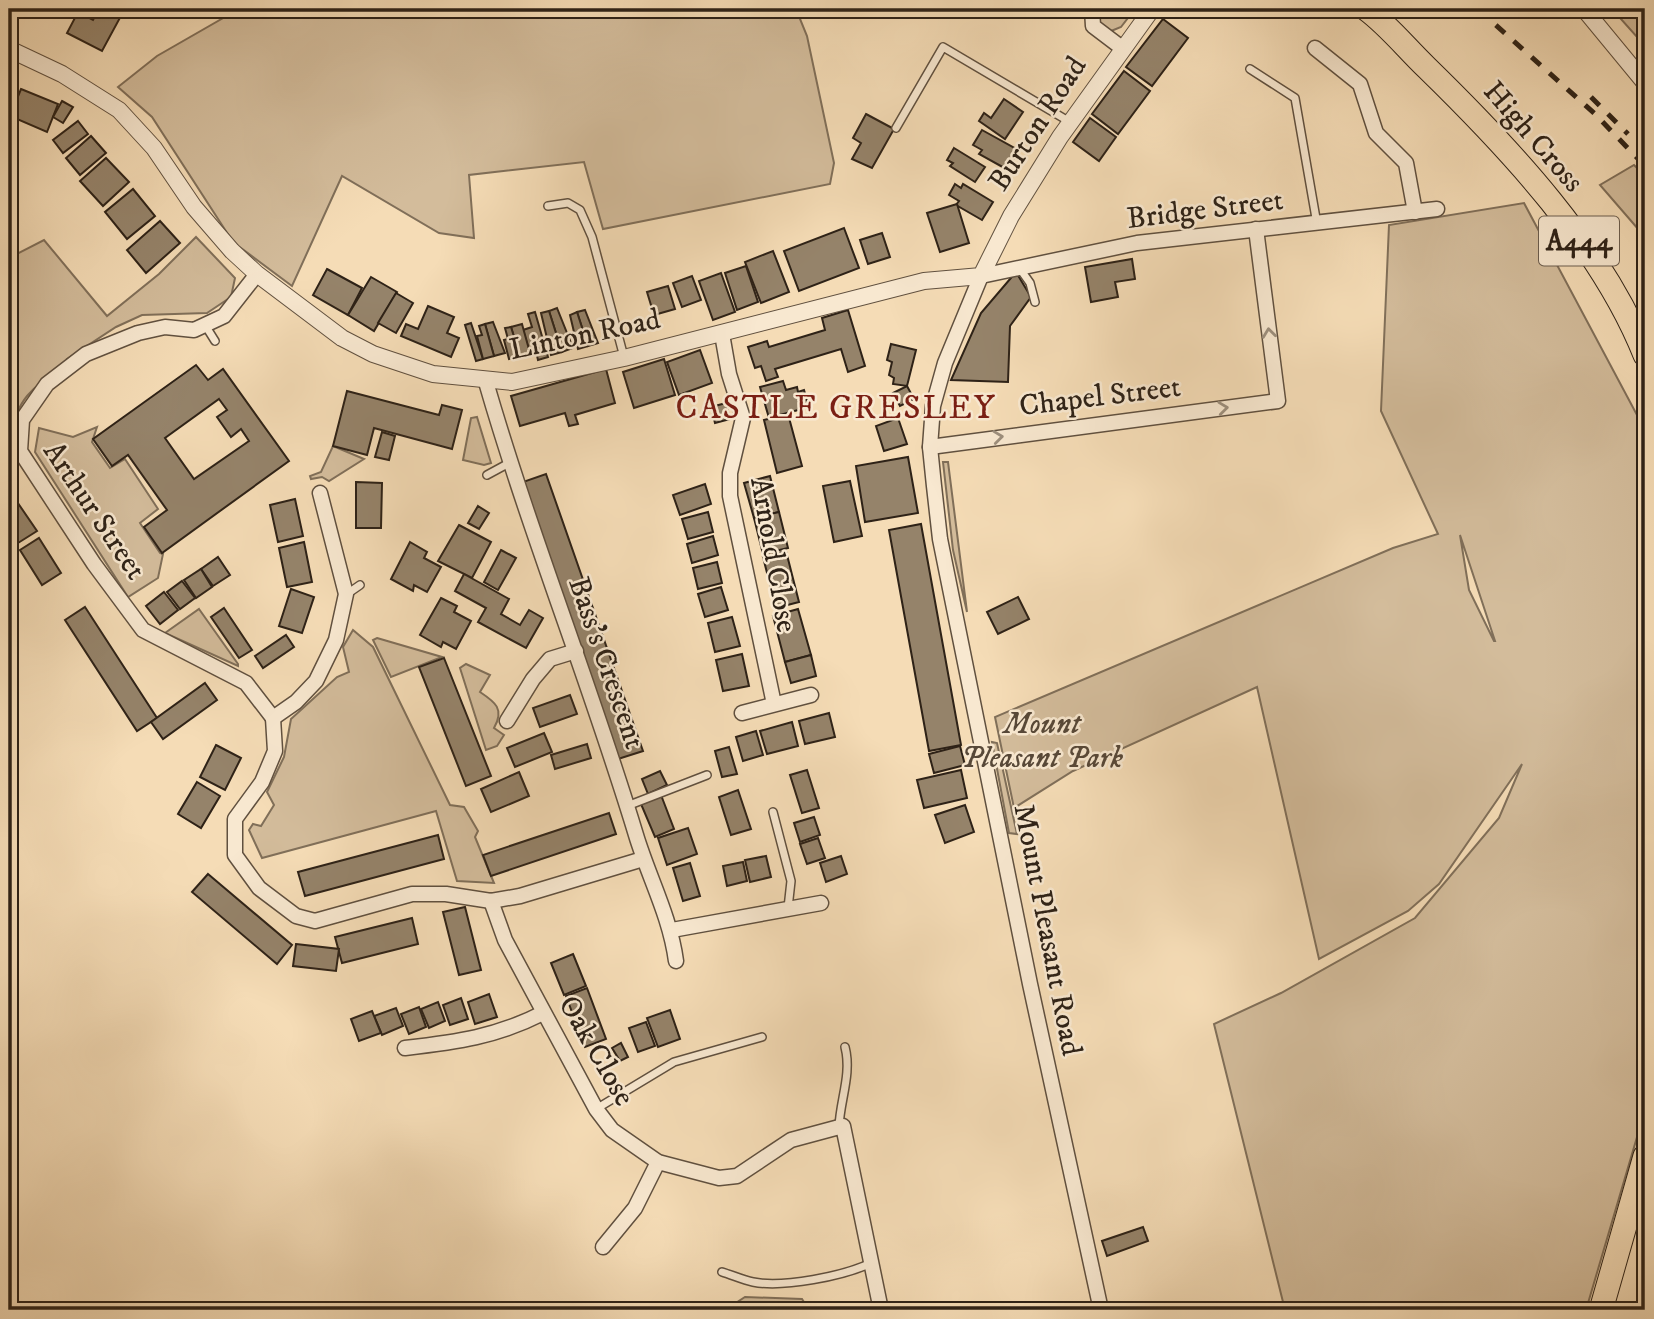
<svg xmlns="http://www.w3.org/2000/svg" width="1654" height="1319" viewBox="0 0 1654 1319" font-family="'IM FELL DW Pica',serif">
<rect width="100%" height="100%" fill="#f5dcb6"/>
<filter id="stains"><feTurbulence type="fractalNoise" baseFrequency=".00286" numOctaves="4"/><feColorMatrix values="0 0 0 0 .2 0 0 0 0 .09 0 0 0 0 .02 0 0 0 .5 -.17"/></filter>
<radialGradient id="worn" r=".72"><stop offset=".6" stop-color="#630" stop-opacity="0"/><stop offset="1" stop-color="#630" stop-opacity=".3"/></radialGradient>
<g fill="#d3bc9b" stroke="#806f59" stroke-width="2" fill-rule="evenodd">
<path d="M239,9H796L807,36L834,163L830,184L603,229L584,162L469,175L474,238L439,233L342,176L292,286L233,242L152,117L118,87L157,56Z"/>
<path d="M1099,9H1133L1134,10L1121,27L1111,31L1101,24L1097,14Z"/>
<path d="M1612,9H1645V46Z"/>
<path d="M1634,165L1645,176V237L1600,185Z"/>
<path d="M1524,203L1645,430V1110L1586,1310H1285L1214,1024L1281,993L1415,918L1499,818L1522,764L1439,884L1408,911L1319,959L1257,687L1073,771L1014,808L995,717L1393,548L1438,534L1381,411L1389,225ZM1460,535L1495,641H1494L1469,590Z"/>
<path d="M196,237L235,278L231,297L207,313L142,315L116,327L67,359L69,363C34,387 18,395 9,439V258L44,240L107,316L159,274Z"/>
<path d="M477,417L491,463L484,465L463,460L471,418Z"/>
<path d="M97,427L92,442L110,468L125,459L158,509L140,523L160,553L163,554L158,578L128,597L35,452L39,428L73,437Z"/>
<path d="M333,446L364,459L329,481L322,477L311,479L310,476L321,472Z"/>
<path d="M943,462H948L967,612L953,550Z"/>
<path d="M199,609L238,664V666L165,633Z"/>
<path d="M353,630L373,647L450,805L464,807L478,831L475,837L494,883L457,881L436,811L262,858L249,830L253,824L261,826L274,805L267,792L284,757L291,719L337,677L349,672L343,647Z"/>
<path d="M377,638L442,657L391,677L373,640Z"/>
<path d="M466,664L490,675L480,692C495,702 505,709 494,728L504,735L497,746L486,750L460,668Z"/>
<path d="M992,742L997,743L1017,834L1009,833Z"/>
<path d="M745,1297L802,1299L809,1310H725Z"/>
</g>
<g fill="#95836a" stroke="#2e2217" stroke-width="2" fill-rule="evenodd">
<path d="M99,9H112L122,14L102,51L67,33L78,12L93,20Z"/>
<path d="M1163,19L1188,38L1152,86L1126,67Z"/>
<path d="M1124,71L1150,91L1118,134L1092,114Z"/>
<path d="M21,89L58,104L47,132L10,116Z"/>
<path d="M1004,99L1023,112L1005,139L979,121L984,113L991,118Z"/>
<path d="M62,101L73,107L63,123L53,117Z"/>
<path d="M866,114L894,129L872,168L852,159L861,143L853,138Z"/>
<path d="M1090,118L1116,137L1099,161L1073,142Z"/>
<path d="M78,121L88,134L63,153L53,140Z"/>
<path d="M982,130L1018,150L1008,170L979,154L982,150L973,145Z"/>
<path d="M91,136L106,153L80,175L66,158Z"/>
<path d="M954,148L985,167L975,182L950,166L953,163L947,160Z"/>
<path d="M106,158L129,182L103,206L80,181Z"/>
<path d="M955,184L961,188L963,184L993,202L982,220L956,205L959,201L949,195Z"/>
<path d="M133,189L155,216L127,239L105,212Z"/>
<path d="M957,204L969,243L940,252L927,213Z"/>
<path d="M160,221L180,243L146,273L127,250Z"/>
<path d="M844,228L859,268L799,291L784,251Z"/>
<path d="M882,233L890,257L868,264L860,240Z"/>
<path d="M773,251L789,292L761,303L745,262Z"/>
<path d="M1132,259L1135,279L1115,282L1118,297L1091,302L1085,267Z"/>
<path d="M746,266L758,302L737,310L725,273Z"/>
<path d="M327,269L362,288L348,315L313,295Z"/>
<path d="M1016,272L1031,297L1010,326L1008,382L951,380L981,313Z"/>
<path d="M721,273L735,312L713,320L699,281Z"/>
<path d="M692,276L701,300L682,307L673,283Z"/>
<path d="M371,277L397,292L374,331L348,315Z"/>
<path d="M668,286L675,309L654,315L647,292Z"/>
<path d="M396,293L413,303L396,333L378,323Z"/>
<path d="M428,306L454,317L447,333L459,338L451,357L401,336L406,324L418,329Z"/>
<path d="M557,308L573,348L562,352L549,311Z"/>
<path d="M585,310L598,343L588,346L577,312Z"/>
<path d="M848,310L865,366L848,372L841,349L775,369L778,377L766,381L761,366L755,368L748,347L767,341L769,347L825,330L822,318Z"/>
<path d="M549,311L562,352L551,355L541,313Z"/>
<path d="M535,312L548,357L538,360L536,351L530,353L523,330L532,327L528,314Z"/>
<path d="M577,312L588,346L578,349L570,315Z"/>
<path d="M493,322L505,353L494,356L485,324Z"/>
<path d="M471,323L483,359L476,361L465,325Z"/>
<path d="M485,324L494,356L483,359L477,336L482,335L479,326Z"/>
<path d="M522,324L530,353L520,356L511,327Z"/>
<path d="M511,327L520,356L509,359L504,340L508,339L505,328Z"/>
<path d="M891,344L916,350L907,386L893,384L894,378L889,375L892,362L887,360Z"/>
<path d="M700,350L712,383L679,395L667,362Z"/>
<path d="M664,359L675,395L634,408L623,372Z"/>
<path d="M196,365L208,380L223,369L289,461L162,553L144,527L167,510L128,455L112,466L93,439ZM219,399L227,410L217,417L231,437L241,429L249,441L194,479L165,438Z"/>
<path d="M606,369L615,403L575,415L578,424L569,426L565,413L520,426L511,396Z"/>
<path d="M783,381L786,390L797,387L798,392L804,390L809,407L769,418L760,387Z"/>
<path d="M907,386L914,399L900,406L893,393Z"/>
<path d="M347,391L439,415L442,405L462,410L452,449L374,428L367,455L333,446Z"/>
<path d="M726,403L730,419L715,423L711,407Z"/>
<path d="M788,414L802,466L777,473L764,420Z"/>
<path d="M898,418L907,444L884,451L876,426Z"/>
<path d="M382,432L395,436L389,460L375,457Z"/>
<path d="M908,457L918,513L865,522L856,466Z"/>
<path d="M546,474L643,751L618,759L520,483Z"/>
<path d="M770,476L779,512L754,518L744,483Z"/>
<path d="M850,481L862,536L834,542L823,486Z"/>
<path d="M356,482L382,483L381,528H356Z"/>
<path d="M705,484L711,504L680,515L673,495Z"/>
<path d="M9,490L37,531L18,543L9,530Z"/>
<path d="M295,499L303,536L278,542L270,505Z"/>
<path d="M478,506L489,513L479,529L468,523Z"/>
<path d="M708,512L713,532L688,539L682,519Z"/>
<path d="M779,512L788,548L763,554L754,518Z"/>
<path d="M921,524L961,745L929,751L889,530Z"/>
<path d="M459,525L491,542L472,578L438,561Z"/>
<path d="M713,536L718,555L692,563L687,544Z"/>
<path d="M39,538L61,573L42,585L20,550Z"/>
<path d="M304,542L312,582L287,587L279,548Z"/>
<path d="M410,542L427,552L424,558L441,567L427,592L414,585L413,591L391,579Z"/>
<path d="M501,550L516,558L498,590L484,582Z"/>
<path d="M786,551L799,602L776,608L763,557Z"/>
<path d="M218,557L230,575L213,586L201,569Z"/>
<path d="M717,562L722,583L698,589L693,568Z"/>
<path d="M201,569L212,587L196,598L184,580Z"/>
<path d="M464,574L509,599L501,614L520,625L529,610L543,618L526,648L478,622L486,608L455,591Z"/>
<path d="M182,581L195,598L180,609L167,592Z"/>
<path d="M721,587L728,610L705,617L698,594Z"/>
<path d="M291,589L314,597L302,633L279,626Z"/>
<path d="M164,592L178,610L160,624L146,606Z"/>
<path d="M1018,597L1029,619L998,634L987,612Z"/>
<path d="M441,598L457,606L454,612L471,621L456,649L443,642L441,647L420,635Z"/>
<path d="M85,607L157,718L137,731L65,620Z"/>
<path d="M224,608L252,650L239,658L211,617Z"/>
<path d="M798,609L811,655L785,662L773,616Z"/>
<path d="M732,617L740,646L715,652L708,623Z"/>
<path d="M286,635L294,647L263,668L255,656Z"/>
<path d="M742,654L749,686L723,691L716,660Z"/>
<path d="M811,655L816,676L791,683L785,662Z"/>
<path d="M444,658L491,776L466,786L419,667Z"/>
<path d="M205,683L217,700L163,739L151,722Z"/>
<path d="M570,695L577,714L540,727L533,708Z"/>
<path d="M829,713L835,737L805,744L799,721Z"/>
<path d="M792,722L798,746L767,754L760,731Z"/>
<path d="M756,731L763,755L743,761L736,737Z"/>
<path d="M544,733L552,752L515,767L507,748Z"/>
<path d="M587,744L591,758L555,769L551,755Z"/>
<path d="M216,745L241,758L225,790L200,777Z"/>
<path d="M960,746L965,765L934,773L929,754Z"/>
<path d="M729,747L737,774L722,777L715,751Z"/>
<path d="M807,770L819,808L802,813L790,775Z"/>
<path d="M961,770L967,798L924,808L917,780Z"/>
<path d="M660,771L667,785L648,794L642,779Z"/>
<path d="M519,772L529,796L491,812L481,789Z"/>
<path d="M197,782L220,796L201,828L178,814Z"/>
<path d="M738,790L751,829L731,835L719,797Z"/>
<path d="M661,795L674,829L655,837L641,804Z"/>
<path d="M965,805L974,832L945,843L935,815Z"/>
<path d="M609,813L616,834L491,876L483,855Z"/>
<path d="M814,817L820,835L800,842L794,823Z"/>
<path d="M688,828L697,854L667,865L658,838Z"/>
<path d="M438,835L444,859L305,896L298,872Z"/>
<path d="M818,838L825,858L807,864L800,844Z"/>
<path d="M766,856L771,877L750,882L745,860Z"/>
<path d="M841,856L847,874L826,882L820,863Z"/>
<path d="M743,862L747,881L727,886L723,866Z"/>
<path d="M690,863L700,896L683,901L673,868Z"/>
<path d="M208,874L292,945L277,964L192,892Z"/>
<path d="M465,907L481,970L459,975L443,912Z"/>
<path d="M412,918L418,944L342,963L335,937Z"/>
<path d="M296,944L339,949L336,971L293,966Z"/>
<path d="M573,954L586,986L564,995L551,963Z"/>
<path d="M587,988L606,1039L585,1047L566,996Z"/>
<path d="M489,994L497,1017L475,1024L468,1002Z"/>
<path d="M461,998L468,1019L450,1025L443,1005Z"/>
<path d="M438,1002L445,1021L429,1028L421,1009Z"/>
<path d="M419,1007L426,1027L409,1034L401,1014Z"/>
<path d="M396,1008L403,1026L382,1035L374,1016Z"/>
<path d="M670,1010L680,1039L658,1047L647,1018Z"/>
<path d="M372,1011L381,1033L359,1041L351,1019Z"/>
<path d="M646,1022L655,1046L638,1052L629,1028Z"/>
<path d="M621,1043L628,1057L620,1061L612,1048Z"/>
<path d="M1143,1227L1148,1241L1107,1256L1102,1241Z"/>
</g>
<g fill="none" stroke-linecap="round" stroke-linejoin="round">
<g stroke="#60503f" stroke-width="10">
<g id="service">
<path d="M9,18L18,9"/>
<path d="M1250,69L1295,98L1317,224"/>
<path d="M896,128L943,47L1070,122"/>
<path d="M548,206L568,203L580,210L592,237L624,357"/>
<path d="M1018,266L1030,283L1035,302"/>
<path d="M205,325L215,341"/>
<path d="M487,475L511,462"/>
<path d="M347,594L360,585"/>
<path d="M627,806L707,775"/>
<path d="M773,812L791,881L788,908"/>
<path d="M596,1109L674,1062L762,1037"/>
<path d="M839,1127C840,1100 852,1074 845,1047"/>
<path d="M722,1272C732,1275 743,1280 753,1282C783,1288 844,1276 871,1263"/>
</g>
</g>
<g stroke="#60503f" stroke-width="17">
<g id="minor">
<path d="M1092,9L1093,26L1122,48"/>
<path d="M1315,48L1360,84L1376,133L1406,163L1415,212"/>
<path d="M257,274L224,316L194,330L165,327L138,333L86,354L47,384L22,420L20,451L94,564L143,630L246,683L273,718"/>
<path d="M722,334L729,374L743,418L730,473V496L774,704"/>
<path d="M486,382C530,534 590,683 636,835C649,878 670,916 676,961"/>
<path d="M930,447L1278,401L1256,229"/>
<path d="M742,713L811,695"/>
<path d="M273,718L275,751L262,782L235,819V855L259,888L296,916L315,921L412,894H446L491,901L520,896L643,859"/>
<path d="M273,718L296,702L316,681L336,640L346,594L320,493"/>
<path d="M507,721L533,679L550,659L576,651"/>
<path d="M491,901L505,940L596,1109L612,1130L658,1162L719,1178L737,1176L791,1140L843,1126L881,1310"/>
<path d="M672,930L821,903"/>
<path d="M405,1048C457,1042 496,1037 543,1013"/>
<path d="M603,1247L635,1208L658,1162"/>
<path d="M1101,1310L1030,984L940,539L934,486L930,447L933,406L945,363L981,276L1137,243L1437,209"/>
</g>
</g>
<g stroke="#60503f" stroke-width="18">
<g id="tertiary">
<path d="M1584,9L1645,83"/>
<path d="M9,49L62,74L119,110L154,148L194,207L232,251L257,274L342,338L373,354L433,374L512,382L624,358L924,281L981,276L1011,216L1060,137L1152,9"/>
</g>
</g>
<g stroke="#2e2217" stroke-width="25">
<g id="trunk">
<path d="M1366,9C1388,25 1407,49 1427,68C1510,149 1602,247 1645,355"/>
<path d="M1601,1310L1645,1156"/>
</g>
</g>
<use href="#service" stroke="#f8e8d0" stroke-width="7"/>
<use href="#minor" stroke="#f8e8d0" stroke-width="14"/>
<use href="#tertiary" stroke="#f8e8d0" stroke-width="16"/>
<use href="#trunk" stroke="#f5dcb6" stroke-width="23"/>
<g stroke="#2e2217" stroke-width="5" stroke-dasharray="12 12" stroke-linecap="butt">
<path d="M1478,9L1595,114L1645,166"/>
<path d="M1591,97L1628,134"/>
</g>
</g>
<defs><path id="oneway-chevron" d="M-2-3.5L2.5 0L-2 3.5" fill="none" stroke-width="1.6" stroke-linecap="round" stroke-linejoin="round" transform="scale(1.75)"/></defs>
<g stroke="#9d8f7d">
<use href="#oneway-chevron" transform="translate(1269 333) rotate(-97)"/>
<use href="#oneway-chevron" transform="translate(1223 408) rotate(-7)"/>
<use href="#oneway-chevron" transform="translate(998 437) rotate(-7)"/>
</g>
<g text-anchor="middle" dominant-baseline="central" stroke-width="5" stroke-linejoin="round" paint-order="stroke">
<rect fill="#f8e8d0" stroke="#6b5d4e" stroke-width="2" x="1539" y="216.5" width="80" height="49" rx="5"/>
<g font-size="28" font-weight="bold" fill="#2e2217">
<text x="1579" y="241">A444</text>
</g>
<g font-size="30" fill="#2e2217" stroke="#f8e8d0">
<text transform="translate(1038 124) rotate(-57)">Burton Road</text>
<text transform="translate(1533 137) rotate(49)">High Cross</text>
<text transform="translate(1205 210) rotate(-7)">Bridge Street</text>
<text transform="translate(585 335) rotate(-12)">Linton Road</text>
<text transform="translate(1100 397) rotate(-7)">Chapel Street</text>
<text transform="translate(94 511) rotate(56)">Arthur Street</text>
<text transform="translate(773 555) rotate(80)">Arnold Close</text>
<text transform="translate(606 663) rotate(71)">Bass's Crescent</text>
<text transform="translate(1047 930) rotate(79)">Mount Pleasant Road</text>
<text transform="translate(596 1051) rotate(60)">Oak Close</text>
</g>
<g font-size="30" font-style="italic" fill="#574838" stroke="#f8e8d0">
<text x="1042" y="724">Mount<tspan x="1042" dy="34">Pleasant Park</tspan></text>
</g>
<g font-size="33" letter-spacing="2" fill="#7a1f14" stroke="#f8e8d0">
<text x="836" y="408">CASTLE GRESLEY</text>
</g>
</g>
<rect width="1654" height="1319" fill="none" stroke="#f5dcb6" stroke-width="35"/>
<rect x="10" y="10" width="1633" height="1298" fill="none" stroke="#2e2217" stroke-width="3.5"/>
<rect x="18" y="18" width="1619" height="1284" fill="none" stroke="#2e2217" stroke-width="2"/>
<rect width="100%" height="100%" filter="url(#stains)"/>
<rect width="100%" height="100%" fill="url(#worn)"/>
</svg>
